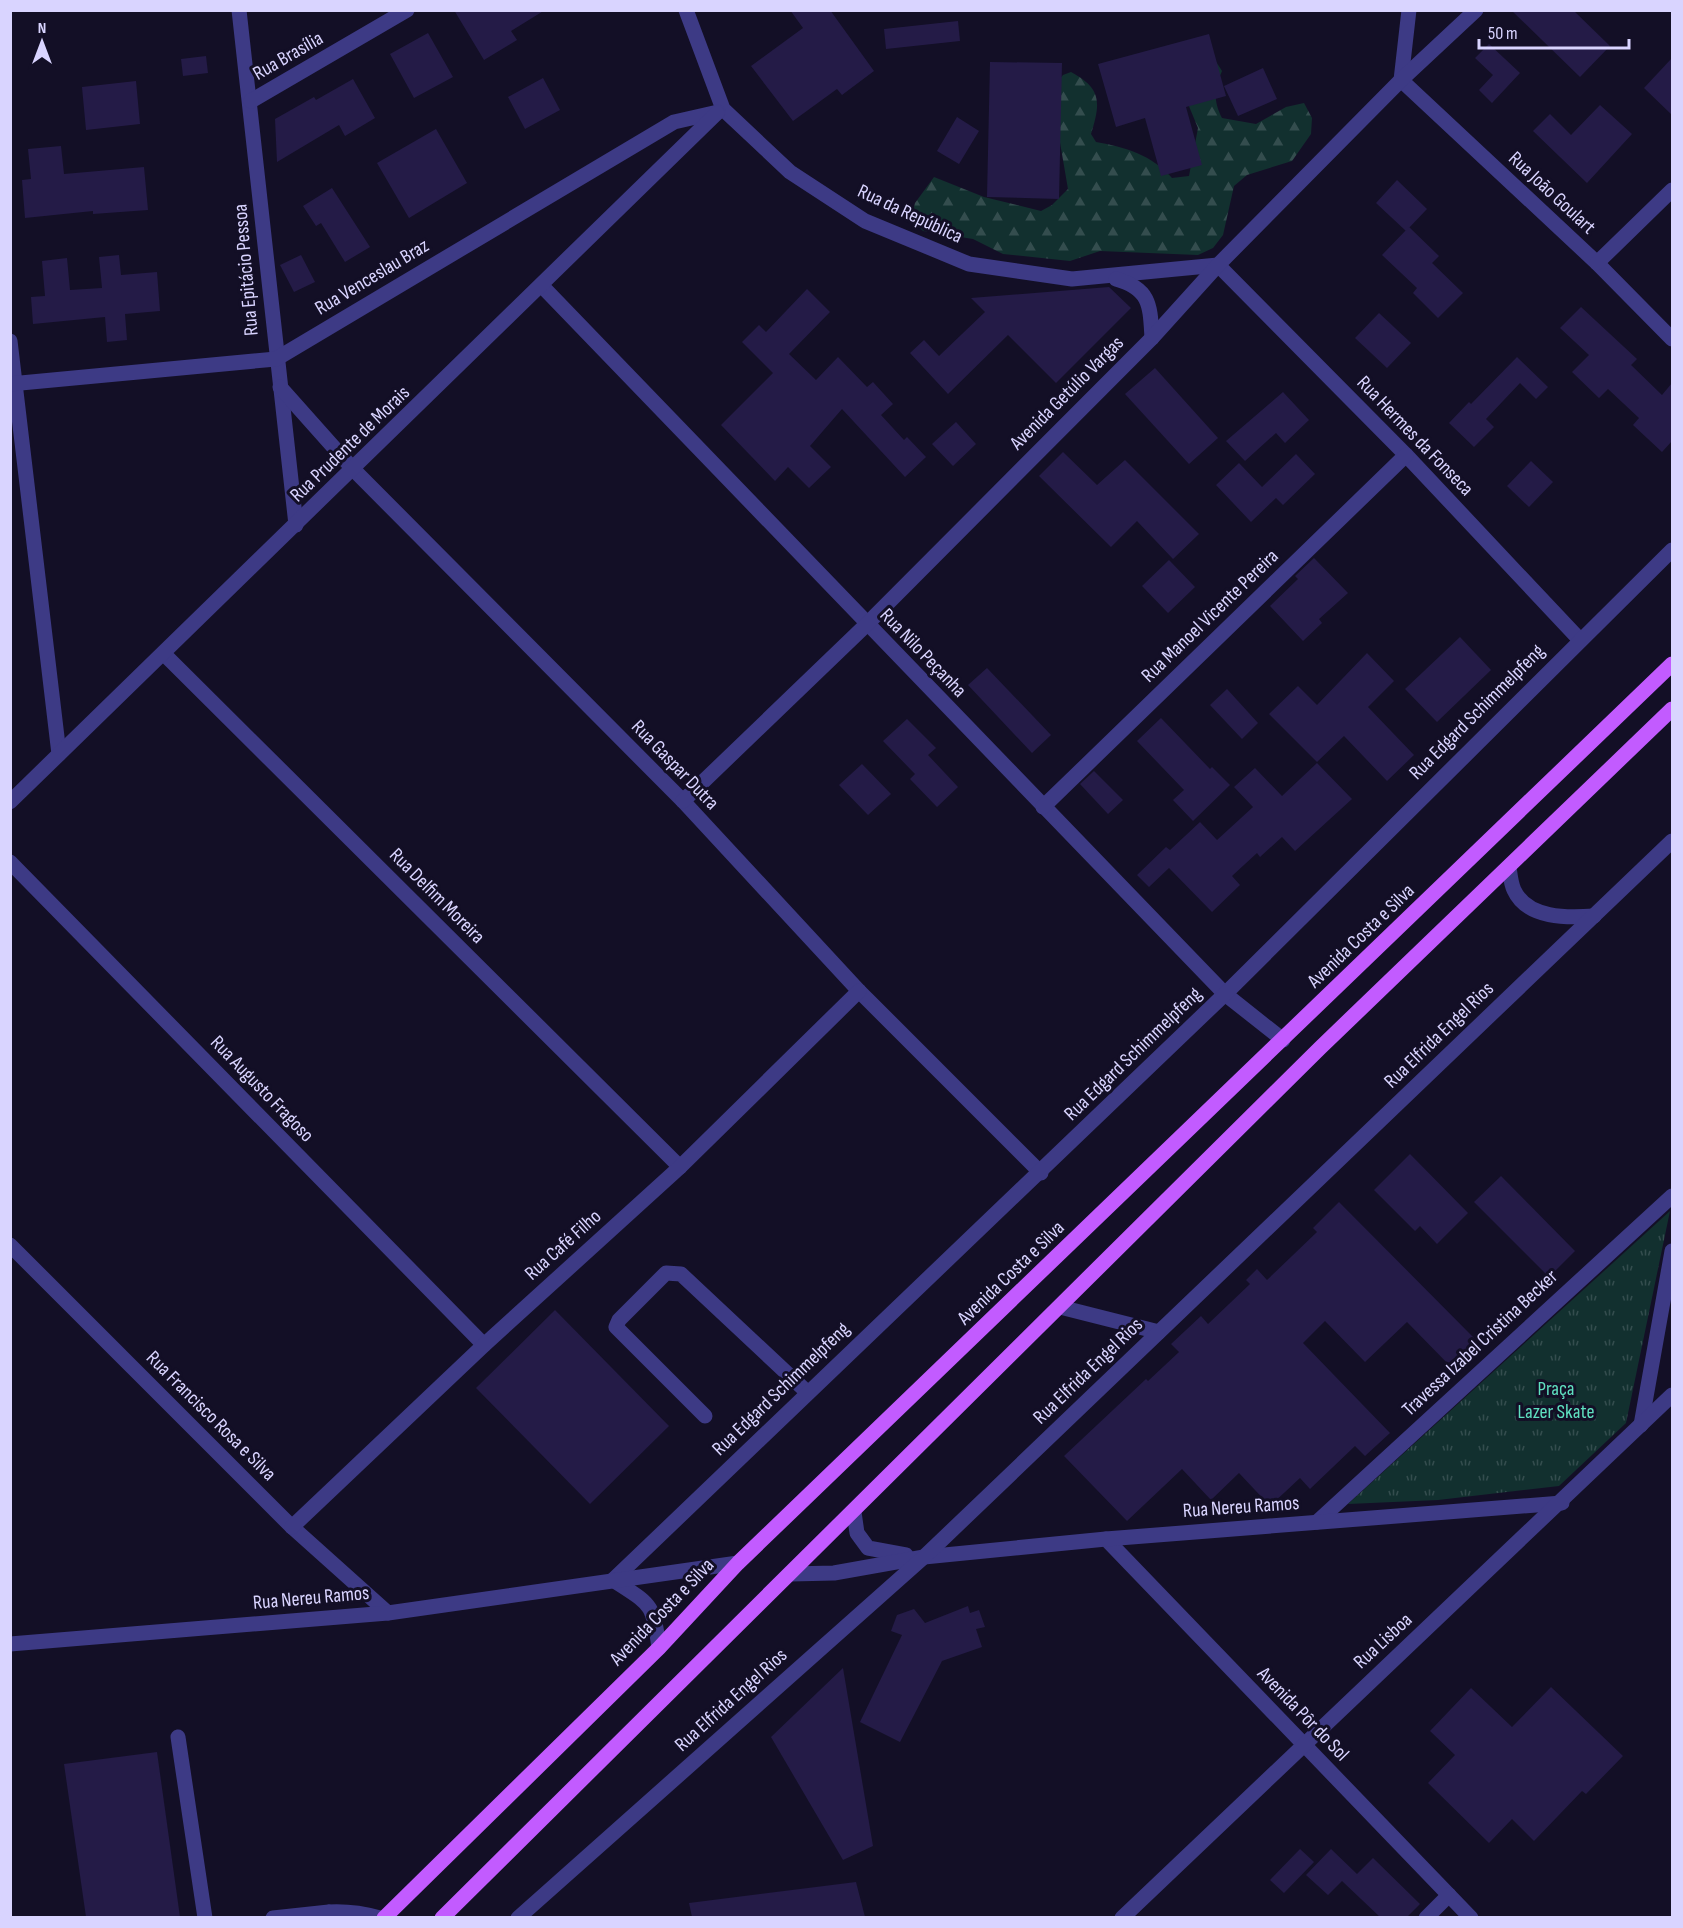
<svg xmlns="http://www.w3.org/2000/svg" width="1683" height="1928" viewBox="0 0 1683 1928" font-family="'Sofia Sans Condensed',sans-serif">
<defs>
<pattern id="forest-firs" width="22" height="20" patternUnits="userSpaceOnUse" patternTransform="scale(1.5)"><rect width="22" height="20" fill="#12302f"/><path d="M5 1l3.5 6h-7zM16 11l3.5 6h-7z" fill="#344d4e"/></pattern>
<pattern id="park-tufts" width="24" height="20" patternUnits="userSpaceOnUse" patternTransform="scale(1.5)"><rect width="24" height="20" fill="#12302f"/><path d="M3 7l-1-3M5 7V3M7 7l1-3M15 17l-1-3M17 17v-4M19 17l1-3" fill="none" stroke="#344d4e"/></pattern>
</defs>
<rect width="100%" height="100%" fill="#130f26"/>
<path fill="url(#forest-firs)" d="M1213,57L1222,71C1214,89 1213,100 1222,118L1256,124L1286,107L1304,103L1312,118L1311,134L1292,161L1247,175L1234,186L1223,235L1213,248L1198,255L1100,251L1070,261L1003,254L973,239L923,231L911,219L915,203L934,177L984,197L1041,211L1052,205L1068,189L1051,90L1063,75L1071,72C1103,89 1100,104 1091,134L1096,142C1125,147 1152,155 1172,178L1189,176L1198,128L1179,82Z"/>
<path fill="url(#park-tufts)" d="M1670,1211L1626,1423L1559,1486L1438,1500L1348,1504Z"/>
<g fill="#241b47">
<path d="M454,10H545L511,31L517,40L484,60Z"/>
<path d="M790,10H830L874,71L842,95L837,89L793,121L751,66L803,28Z"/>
<path d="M1511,10H1573L1610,46L1580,77Z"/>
<path d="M958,21L960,41L886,49L884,29Z"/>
<path d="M428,33L453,77L414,98L390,54Z"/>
<path d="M1209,34L1226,96L1186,107L1202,165L1161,176L1145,118L1116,127L1098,64Z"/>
<path d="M1489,44L1520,73L1492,103L1479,90L1493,75L1475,58Z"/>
<path d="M206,56L208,73L183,76L181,59Z"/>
<path d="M1672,58V115L1644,88Z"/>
<path d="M990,62L1062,63L1059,199L987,197Z"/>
<path d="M1263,68L1277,99L1238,116L1224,86Z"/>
<path d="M543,78L560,110L525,129L508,97Z"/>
<path d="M353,79L375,118L345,136L339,125L277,162L275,119L314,97L316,100Z"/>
<path d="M136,81L140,124L86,130L82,87Z"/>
<path d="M1600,105L1632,134L1587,183L1533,131L1550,114L1571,135Z"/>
<path d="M957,117L979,131L959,164L937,151Z"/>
<path d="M436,129L467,183L409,218L377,163Z"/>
<path d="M61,146L64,174L144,167L148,210L93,214V211L25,218L22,180L31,179L28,149Z"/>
<path d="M1397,180L1427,209L1406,231L1376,203Z"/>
<path d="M332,188L370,247L345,262L321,223L316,226L303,206Z"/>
<path d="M1409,227L1439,256L1432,263L1463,293L1438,318L1413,293L1417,288L1382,255Z"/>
<path d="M119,255L121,275L157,272L160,311L125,314L127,340L107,342L105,317L33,324L31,297L45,296L42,261L67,258L70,290L102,288L99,257Z"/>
<path d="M301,255L315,282L294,292L280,265Z"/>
<path d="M1109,287L1131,308L1056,383L1008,335L948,394L910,353L924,340L939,356L985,312L971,298Z"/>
<path d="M807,289L830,312L789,354L816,380L838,357L867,387L873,382L893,404L881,415L904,440L907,437L926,457L905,477L842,409L810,446L831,467L809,488L788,467L775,481L721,425L773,373L742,342L759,325L766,332Z"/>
<path d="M1581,307L1637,359L1631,365L1662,395L1672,383V441L1662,452L1633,425L1639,418L1608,389L1599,398L1572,372L1589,355L1560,328Z"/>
<path d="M1379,313L1411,343L1387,368L1355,338Z"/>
<path d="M1517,357L1548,387L1536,399L1520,383L1486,419L1494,427L1474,447L1449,423L1469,402L1471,404Z"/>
<path d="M1155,368L1218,438L1189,464L1125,394Z"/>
<path d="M1283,392L1309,420L1285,443L1276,433L1245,461L1226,441Z"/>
<path d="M956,422L976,444L953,466L932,444Z"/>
<path d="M1063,452L1097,485L1125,460L1199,534L1173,559L1137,521L1111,547L1039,476Z"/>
<path d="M1296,454L1315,474L1283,505L1276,498L1251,522L1216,485L1239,463L1262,487Z"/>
<path d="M1531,461L1553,482L1529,507L1507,486Z"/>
<path d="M1314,558L1348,593L1319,619L1322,623L1303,641L1270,606L1298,579L1295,576Z"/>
<path d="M1169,560L1195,587L1168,613L1142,586Z"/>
<path d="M1460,637L1491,670L1437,722L1405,689Z"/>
<path d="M1367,653L1394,681L1368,707L1414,755L1387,781L1344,736L1317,762L1269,714L1298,686L1317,705Z"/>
<path d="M987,668L1051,735L1032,753L968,685Z"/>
<path d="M1227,689L1258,723L1242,739L1210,705Z"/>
<path d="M1161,718L1210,769L1212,767L1230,785L1193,821L1173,800L1184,790L1137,741Z"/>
<path d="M907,719L936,748L928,755L958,787L937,807L910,779L915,774L883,741Z"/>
<path d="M1317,763L1352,799L1295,851L1282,837L1260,857L1257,853L1232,876L1240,885L1212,912L1169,868L1149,887L1137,875L1166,847L1170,850L1200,822L1217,840L1253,807L1234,787L1255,768L1282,796Z"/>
<path d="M862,764L891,794L868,815L839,785Z"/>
<path d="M1094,771L1123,800L1108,814L1080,784Z"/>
<path d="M1410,1154L1468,1213L1437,1244L1420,1226L1415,1231L1374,1190Z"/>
<path d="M1501,1176L1575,1251L1549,1277L1474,1202Z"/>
<path d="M1339,1202L1478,1342L1452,1368L1407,1322L1365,1362L1325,1321L1303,1343L1390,1433L1365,1456L1355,1446L1310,1489L1300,1478L1270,1506L1239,1473L1211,1500L1182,1469L1127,1521L1064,1456L1146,1379L1148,1381L1179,1352L1171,1344L1201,1316L1208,1324L1250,1284L1246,1280L1257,1269L1267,1280L1317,1232L1313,1228Z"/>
<path d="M555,1310L669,1426L590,1504L476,1388Z"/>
<path d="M968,1606L970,1613L979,1610L985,1627L976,1629L982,1647L942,1661L900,1742L860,1722L902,1635L891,1631L897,1615L914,1609L925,1623Z"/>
<path d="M843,1668L873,1846L843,1860L771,1737Z"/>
<path d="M1551,1687L1623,1756L1586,1794L1582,1791L1534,1841L1512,1819L1489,1843L1428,1783L1455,1755L1430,1731L1471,1688L1512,1727Z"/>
<path d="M157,1752L180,1917H86L64,1764Z"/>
<path d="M1300,1849L1314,1862L1284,1893L1270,1880Z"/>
<path d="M1331,1849L1357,1874L1373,1858L1420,1904L1407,1917H1380L1342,1881L1328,1895L1306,1875Z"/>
<path d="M856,1882L865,1917H692L689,1903Z"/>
</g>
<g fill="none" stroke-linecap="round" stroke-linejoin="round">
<g stroke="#3d3a85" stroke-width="15">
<path d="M239,10L296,525"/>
<path d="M686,10L723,109L790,172L865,221L969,264L1072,279L1218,265"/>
<path d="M1401,80L1597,263L1672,339"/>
<path d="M1401,80L1409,10"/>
<path d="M251,101L407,10"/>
<path d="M1597,263L1672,190"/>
<path d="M1218,265L1406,455L1580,640"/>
<path d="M1116,279C1151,289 1150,306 1152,338"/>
<path d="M542,286L1225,994L1283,1040"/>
<path d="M10,341L59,754"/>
<path d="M10,384L276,359L674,122L718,112"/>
<path d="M280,387L353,469L683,801L859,991L1041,1173"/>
<path d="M164,654L680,1167"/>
<path d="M683,801L866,625L1152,338L1218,265L1401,80L1476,10"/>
<path d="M10,802L717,113"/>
<path d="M1043,807L1406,455"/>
<path d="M10,862L484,1345"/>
<path d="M1509,867C1510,874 1511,884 1514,890C1527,919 1568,918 1594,916"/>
<path d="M10,1245L292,1527L388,1613"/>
<path d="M1060,1307L1159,1332"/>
<path d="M705,1416L616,1327L619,1320L666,1273L681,1274L807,1392"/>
<path d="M1641,1425L1672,1251"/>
<path d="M854,1512L857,1533L868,1548L906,1555"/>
<path d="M1317,1522L1672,1196"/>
<path d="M292,1527L484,1345L680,1167L859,991"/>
<path d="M1106,1539L1471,1918"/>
<path d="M791,1574L834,1573L924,1557L1106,1539L1562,1503"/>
<path d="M613,1580L1225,994L1672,550"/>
<path d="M613,1580C651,1605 653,1602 659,1648"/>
<path d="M10,1644L388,1613L738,1563"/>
<path d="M178,1737L205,1918"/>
<path d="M273,1918L329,1912"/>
<path d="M323,1918L329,1912C347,1911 362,1913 380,1918"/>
<path d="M518,1918L924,1557L1672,841"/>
<path d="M1122,1918L1672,1395"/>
<path d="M1426,1918L1449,1895"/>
</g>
<g stroke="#c25bff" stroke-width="15">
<path d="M384,1918L659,1648L738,1563L1672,664"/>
<path d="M442,1918L1320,1048L1672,709"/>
</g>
</g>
<g text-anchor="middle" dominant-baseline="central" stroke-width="6" stroke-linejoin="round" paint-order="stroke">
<g font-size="20" fill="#d9d4ff" stroke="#130f26">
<text transform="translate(288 56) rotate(-30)">Rua Brasília</text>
<text transform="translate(1552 193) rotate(43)">Rua João Goulart</text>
<text transform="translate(910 214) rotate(25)">Rua da República</text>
<text transform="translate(246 270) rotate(-95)">Rua Epitácio Pessoa</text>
<text transform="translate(372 277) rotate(-31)">Rua Venceslau Braz</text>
<text transform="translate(1067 393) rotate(-45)">Avenida Getúlio Vargas</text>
<text transform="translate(1415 436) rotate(46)">Rua Hermes da Fonseca</text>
<text transform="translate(350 444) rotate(-44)">Rua Prudente de Morais</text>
<text transform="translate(1210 616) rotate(-44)">Rua Manoel Vicente Pereira</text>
<text transform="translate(923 653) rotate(46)">Rua Nilo Peçanha</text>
<text transform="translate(1477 712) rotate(-45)">Rua Edgard Schimmelpfeng</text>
<text transform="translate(675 765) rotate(46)">Rua Gaspar Dutra</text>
<text transform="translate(437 896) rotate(45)">Rua Delfim Moreira</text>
<text transform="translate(1361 936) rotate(-44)">Avenida Costa e Silva</text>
<text transform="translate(1439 1035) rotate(-44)">Rua Elfrida Engel Rios</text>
<text transform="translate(1133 1054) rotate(-44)">Rua Edgard Schimmelpfeng</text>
<text transform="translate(262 1089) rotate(46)">Rua Augusto Fragoso</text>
<text transform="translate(563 1245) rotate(-42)">Rua Café Filho</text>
<text transform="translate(1011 1273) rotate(-44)">Avenida Costa e Silva</text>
<text transform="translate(1480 1343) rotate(-43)">Travessa Izabel Cristina Becker</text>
<text transform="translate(1088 1371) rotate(-44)">Rua Elfrida Engel Rios</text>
<text transform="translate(781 1389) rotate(-44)">Rua Edgard Schimmelpfeng</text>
<text transform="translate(211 1416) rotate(45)">Rua Francisco Rosa e Silva</text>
<text transform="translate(1241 1507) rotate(-4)">Rua Nereu Ramos</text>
<text transform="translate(311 1598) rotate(-5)">Rua Nereu Ramos</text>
<text transform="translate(662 1612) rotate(-46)">Avenida Costa e Silva</text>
<text transform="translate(1383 1641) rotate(-43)">Rua Lisboa</text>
<text transform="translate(731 1700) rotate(-42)">Rua Elfrida Engel Rios</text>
<text transform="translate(1303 1714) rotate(46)">Avenida Pôr do Sol</text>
</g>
<g font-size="20" fill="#5fe0c0" stroke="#130f26">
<text x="1556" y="1389">Praça<tspan x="1556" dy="23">Lazer Skate</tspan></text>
</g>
</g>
<rect width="1683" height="1928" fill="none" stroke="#d9d4ff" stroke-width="24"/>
<g transform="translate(42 42)" stroke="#130f26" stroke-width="4.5" paint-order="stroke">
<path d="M0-4.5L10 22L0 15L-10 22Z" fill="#d9d4ff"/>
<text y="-9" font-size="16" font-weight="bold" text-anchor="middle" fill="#d9d4ff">N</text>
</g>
<path d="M1479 39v9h150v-9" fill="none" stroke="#d9d4ff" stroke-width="3"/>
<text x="1488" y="39" font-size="18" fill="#d9d4ff" stroke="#130f26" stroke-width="4.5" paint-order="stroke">50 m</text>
</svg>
